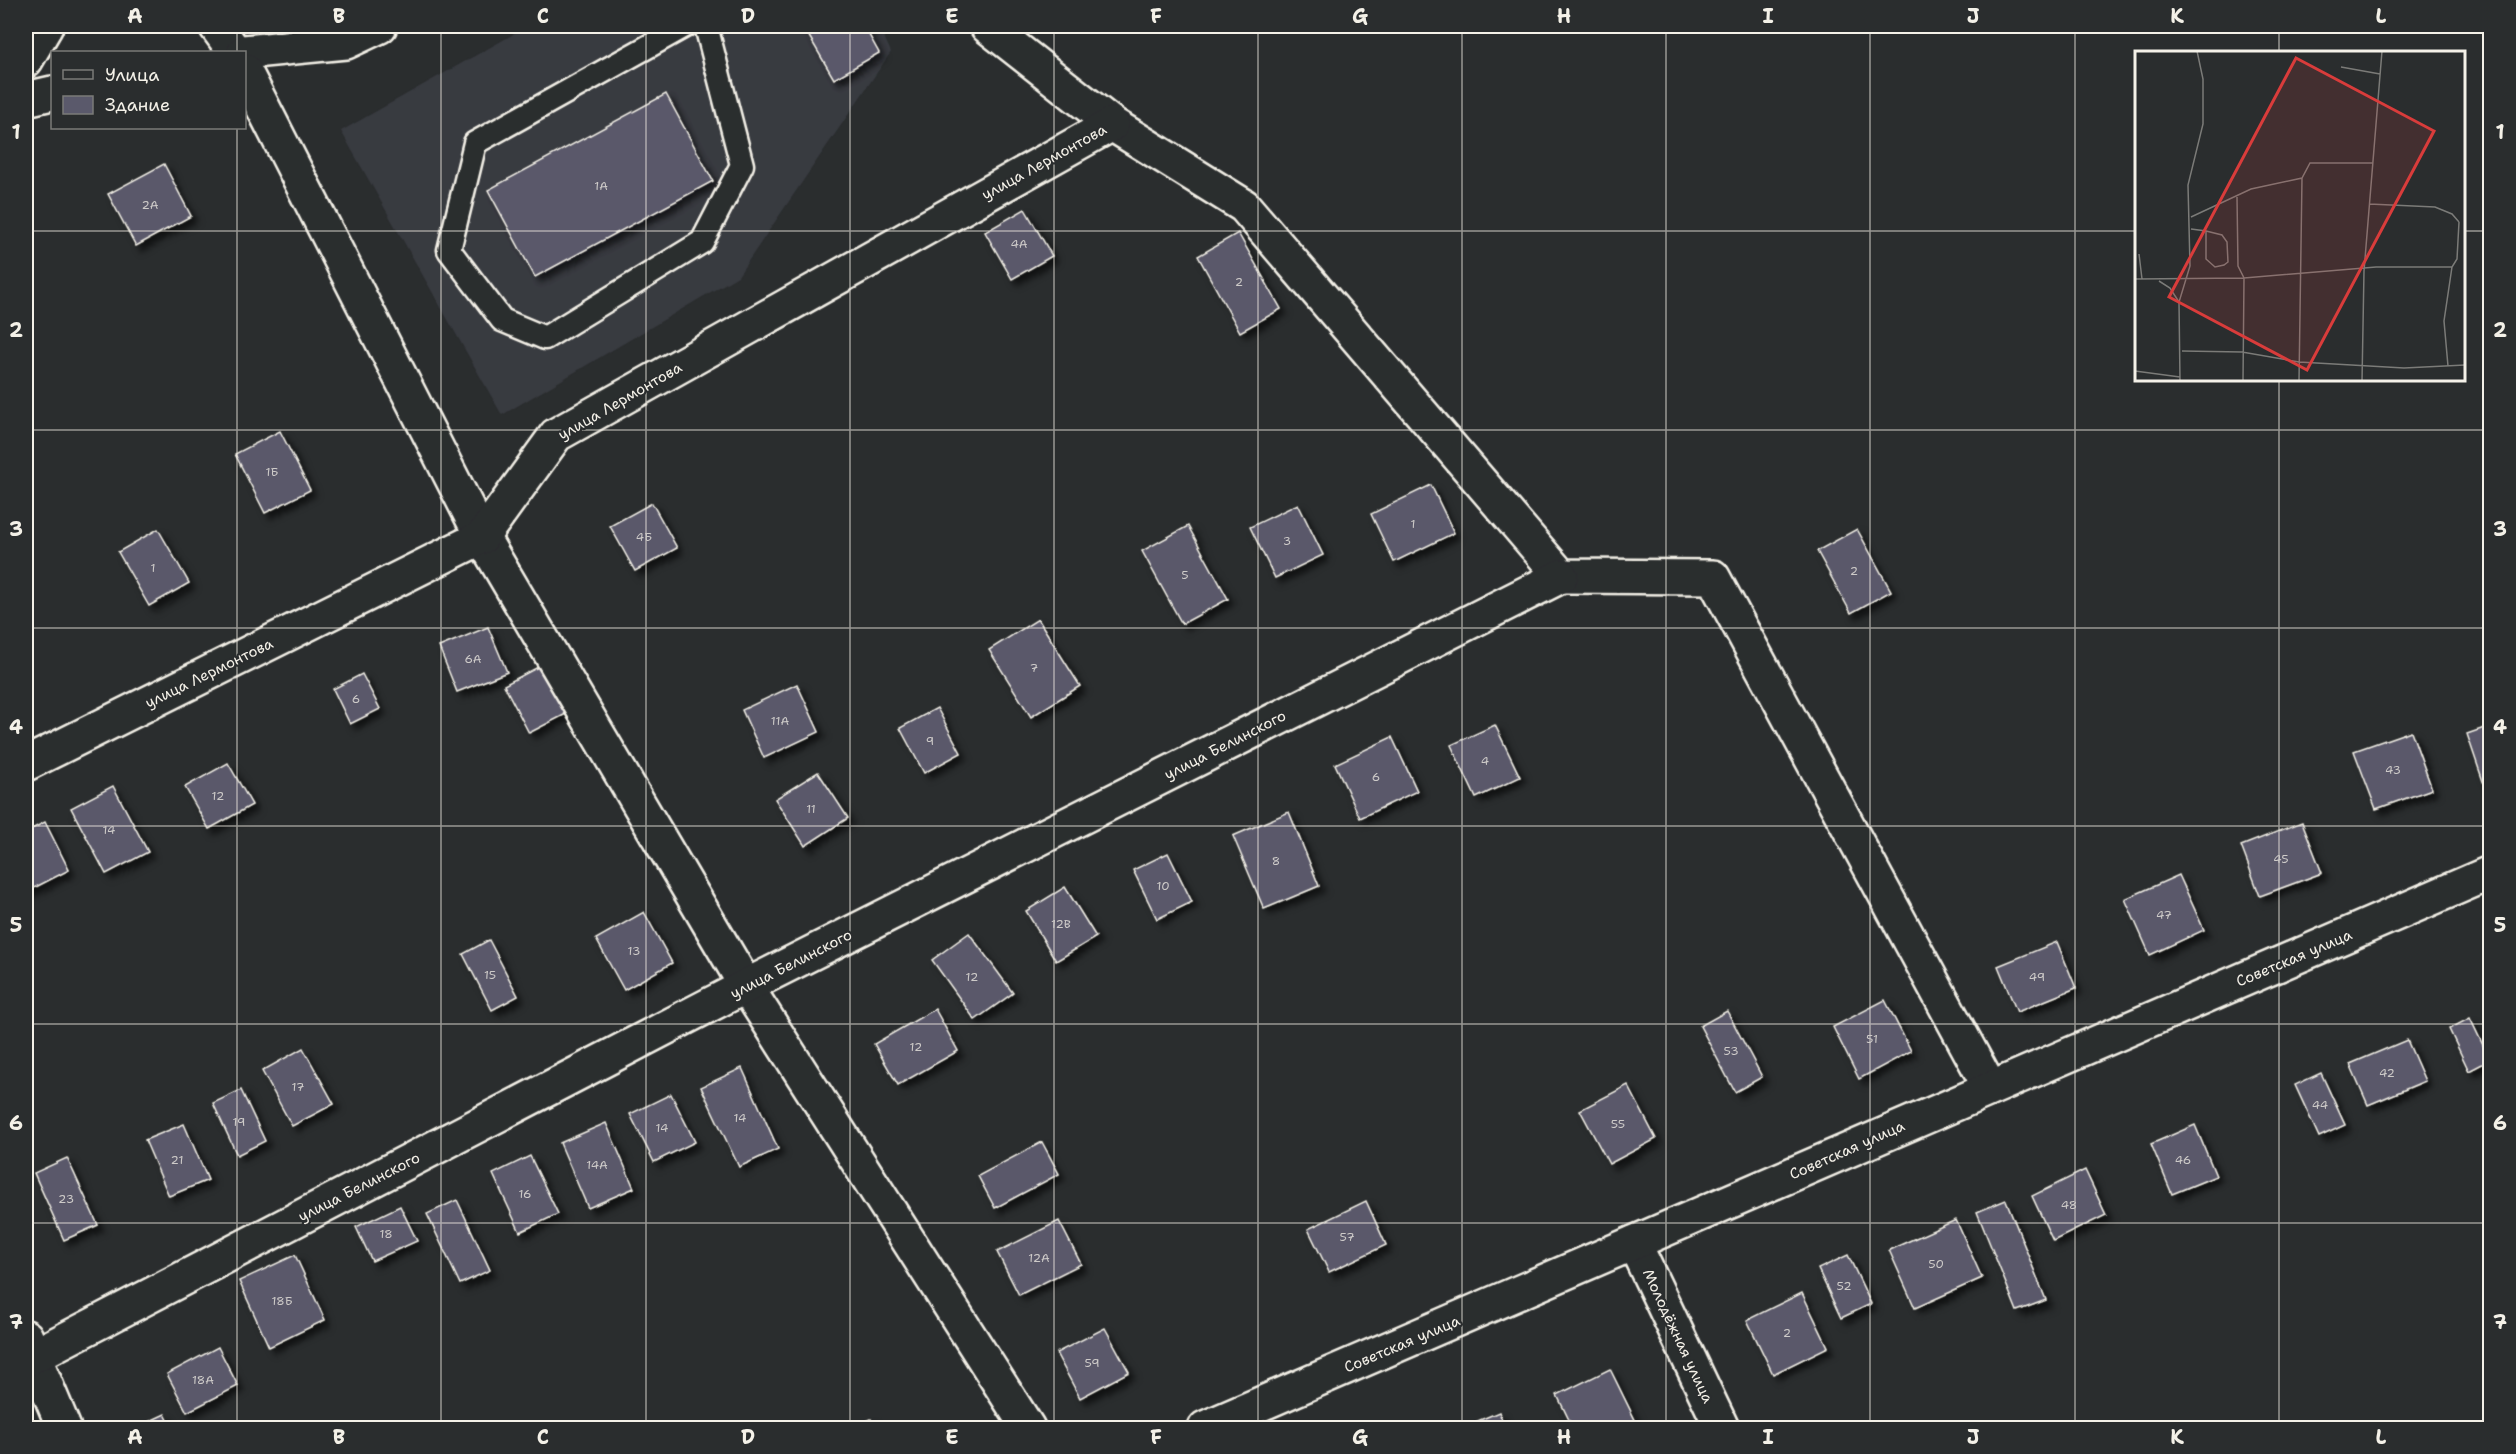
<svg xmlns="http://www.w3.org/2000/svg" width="2516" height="1454" viewBox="0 0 2516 1454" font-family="'Shantell Sans',sans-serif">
<defs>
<filter id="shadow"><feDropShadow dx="5.5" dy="5.5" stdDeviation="3" flood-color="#0009"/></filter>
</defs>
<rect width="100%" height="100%" fill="#2a2d2e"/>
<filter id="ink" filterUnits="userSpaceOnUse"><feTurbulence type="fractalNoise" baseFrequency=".0167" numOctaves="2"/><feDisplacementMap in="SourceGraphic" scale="12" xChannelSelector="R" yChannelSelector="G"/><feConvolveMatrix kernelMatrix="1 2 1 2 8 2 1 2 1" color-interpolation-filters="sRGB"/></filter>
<g filter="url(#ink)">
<path fill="#383a40" d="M528,26H879L891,52L738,276L502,415L341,131Z"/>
<g fill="#5a596b" stroke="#f4f1e8" stroke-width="1.5" filter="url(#shadow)">
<path d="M803,26H864L879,53L834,79Z"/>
<path d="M666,94L713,181L535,277L488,190Z"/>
<path d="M164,164L191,216L136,246L108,194Z"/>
<path d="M1025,209L1052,256L1012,279L985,232Z"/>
<path d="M1238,233L1281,309L1240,332L1198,256Z"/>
<path d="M280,431L310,490L265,513L235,454Z"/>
<path d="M1431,485L1454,533L1394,562L1371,514Z"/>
<path d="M652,503L677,548L635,571L610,526Z"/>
<path d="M1298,504L1323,555L1275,578L1250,527Z"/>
<path d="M1188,526L1228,599L1182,624L1142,551Z"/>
<path d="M158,529L189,583L149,606L118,552Z"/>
<path d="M1857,529L1891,591L1851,613L1817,551Z"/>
<path d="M1038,619L1080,686L1031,717L989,650Z"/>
<path d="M488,627L507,672L457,692L439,647Z"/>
<path d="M540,666L566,714L529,733L504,685Z"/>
<path d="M362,674L380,709L350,724L333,689Z"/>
<path d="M797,684L819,732L764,758L742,710Z"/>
<path d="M937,708L961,753L924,773L900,728Z"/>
<path d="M1495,725L1520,777L1476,798L1451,745Z"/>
<path d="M2490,726V792L2487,793L2467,734Z"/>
<path d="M2411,731L2432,789L2376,809L2354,751Z"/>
<path d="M1392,737L1417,791L1360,818L1335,764Z"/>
<path d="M228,763L252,805L209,829L185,787Z"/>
<path d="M818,772L848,818L805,846L775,799Z"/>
<path d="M113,786L148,852L106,874L71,808Z"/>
<path d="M1289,812L1319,886L1264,909L1233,836Z"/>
<path d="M45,822L69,870L26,892V832Z"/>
<path d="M2302,822L2322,873L2260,896L2241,846Z"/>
<path d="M1168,853L1192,902L1157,919L1133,870Z"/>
<path d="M2179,875L2204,930L2150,955L2125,899Z"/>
<path d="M1065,887L1096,937L1056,961L1026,911Z"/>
<path d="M644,912L672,963L624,990L596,939Z"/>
<path d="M969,933L1013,993L975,1020L932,960Z"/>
<path d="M489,940L518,996L492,1010L463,954Z"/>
<path d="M2057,942L2076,988L2017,1012L1998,966Z"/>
<path d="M1885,1000L1911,1051L1859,1079L1833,1027Z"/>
<path d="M935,1009L958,1051L898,1085L874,1044Z"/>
<path d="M1727,1011L1762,1077L1735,1092L1700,1026Z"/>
<path d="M2470,1018L2490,1060L2469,1071L2449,1029Z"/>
<path d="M2407,1040L2425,1081L2368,1105L2350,1064Z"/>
<path d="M303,1048L334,1104L292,1126L262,1071Z"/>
<path d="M742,1068L778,1149L739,1167L701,1087Z"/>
<path d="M2321,1073L2345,1125L2319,1137L2295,1085Z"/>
<path d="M1628,1085L1656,1139L1609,1164L1580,1110Z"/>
<path d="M241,1090L265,1141L237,1155L213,1103Z"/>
<path d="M671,1094L695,1142L654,1162L630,1114Z"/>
<path d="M606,1123L634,1188L588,1208L560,1143Z"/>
<path d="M184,1124L208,1180L169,1196L145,1140Z"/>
<path d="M2195,1125L2216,1176L2172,1194L2151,1144Z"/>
<path d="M1042,1142L1059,1174L995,1208L978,1176Z"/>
<path d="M530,1156L558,1214L520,1232L493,1174Z"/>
<path d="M67,1158L98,1225L64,1240L34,1173Z"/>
<path d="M2085,1170L2106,1215L2053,1241L2032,1196Z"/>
<path d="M457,1200L490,1270L460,1284L427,1214Z"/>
<path d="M2006,1200L2046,1300L2017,1311L1977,1212Z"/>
<path d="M1366,1201L1386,1245L1329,1272L1308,1229Z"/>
<path d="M400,1206L417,1241L372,1261L356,1227Z"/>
<path d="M1956,1220L1982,1278L1915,1308L1889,1250Z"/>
<path d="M1059,1221L1081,1264L1019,1295L997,1252Z"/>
<path d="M295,1255L325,1320L269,1347L239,1281Z"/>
<path d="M1848,1255L1871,1304L1841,1318L1818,1269Z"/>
<path d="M1802,1293L1828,1347L1773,1374L1747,1320Z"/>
<path d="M1105,1328L1129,1372L1080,1398L1056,1353Z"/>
<path d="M218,1347L238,1386L187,1412L167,1374Z"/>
<path d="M1610,1369L1638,1426L1634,1428H1573L1557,1395Z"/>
<path d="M1499,1412L1505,1428H1461Z"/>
<path d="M165,1414L172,1428H135Z"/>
<path d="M871,1419L875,1428H850Z"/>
</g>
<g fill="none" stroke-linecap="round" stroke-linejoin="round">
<g stroke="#f4f1e8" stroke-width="27">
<path id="lane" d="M685,26L475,143L449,250L502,320L545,338L702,242L742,165L706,26"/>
</g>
<g stroke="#f4f1e8" stroke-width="38">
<g id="street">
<path d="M216,26L235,52"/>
<path d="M987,26L1112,124L1244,206L1561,576L1713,577L1990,1088"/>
<path d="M244,52L346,42L380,26"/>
<path d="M26,60L46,26"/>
<path d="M244,70L482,537L746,986L1028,1428"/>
<path d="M26,99L52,93"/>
<path d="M26,764L482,537L556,435L1112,124"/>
<path d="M1634,1243L1722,1428"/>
<path d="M26,1337L64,1428"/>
<path d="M26,1360L746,986L1561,576"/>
</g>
</g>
<g stroke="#f4f1e8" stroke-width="38">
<path id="secondary" d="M1205,1428L2490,873"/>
</g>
<use href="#lane" stroke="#2a2d2e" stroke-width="22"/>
<use href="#street" stroke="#2a2d2e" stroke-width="33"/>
<use href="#secondary" stroke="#2a2d2e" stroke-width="33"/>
</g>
</g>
<path fill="none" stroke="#f4f1e8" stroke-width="1.5" stroke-opacity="0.55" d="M237,26V52M441,26V1428M646,26V1428M850,26V1428M1054,26V1428M1258,26V1428M1462,26V1428M1666,26V1428M1870,26V1428M2075,26V1428M2279,26V52M237,128V1428M26,231H2136M2464,231H2490M2279,380V1428M26,430H2490M26,628H2490M26,826H2490M26,1024H2490M26,1223H2490"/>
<g text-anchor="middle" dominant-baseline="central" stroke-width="4.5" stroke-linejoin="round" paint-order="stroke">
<g font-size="12" fill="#cecbc9">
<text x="601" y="186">1А</text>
<text x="150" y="205">2А</text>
<text x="1019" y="244">4А</text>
<text x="1239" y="282">2</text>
<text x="272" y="472">1Б</text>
<text x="1413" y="524">1</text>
<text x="644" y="537">4Б</text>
<text x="1287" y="541">3</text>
<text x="153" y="568">1</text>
<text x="1854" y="571">2</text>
<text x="1185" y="575">5</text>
<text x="473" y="659">6А</text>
<text x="1034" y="668">7</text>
<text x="356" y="699">6</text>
<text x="780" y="721">11А</text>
<text x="930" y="741">9</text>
<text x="1485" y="761">4</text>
<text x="2393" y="770">43</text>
<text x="1376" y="777">6</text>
<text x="218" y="796">12</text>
<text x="811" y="809">11</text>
<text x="109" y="830">14</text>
<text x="2281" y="859">45</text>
<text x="1276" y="861">8</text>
<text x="1163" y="886">10</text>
<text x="2164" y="915">47</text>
<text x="1061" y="924">12В</text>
<text x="634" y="951">13</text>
<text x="490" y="975">15</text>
<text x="972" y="977">12</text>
<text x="2037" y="977">49</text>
<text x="1872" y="1039">51</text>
<text x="916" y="1047">12</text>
<text x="1731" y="1051">53</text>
<text x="2387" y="1073">42</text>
<text x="298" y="1087">17</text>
<text x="2320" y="1105">44</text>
<text x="740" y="1118">14</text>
<text x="239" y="1122">19</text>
<text x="1618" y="1124">55</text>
<text x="662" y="1128">14</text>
<text x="177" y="1160">21</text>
<text x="2183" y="1160">46</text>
<text x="597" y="1165">14А</text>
<text x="525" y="1194">16</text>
<text x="66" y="1199">23</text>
<text x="2069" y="1205">48</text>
<text x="386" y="1234">18</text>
<text x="1347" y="1237">57</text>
<text x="1039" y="1258">12А</text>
<text x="1936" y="1264">50</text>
<text x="1844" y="1286">52</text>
<text x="282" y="1301">18Б</text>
<text x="1787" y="1333">2</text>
<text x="1092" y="1363">59</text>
<text x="203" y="1380">18А</text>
</g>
<g font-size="15" fill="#f4f1e8" stroke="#2a2d2e">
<text transform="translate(1044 162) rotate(-29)">улица Лермонтова</text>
<text transform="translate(620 401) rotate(-30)">улица Лермонтова</text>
<text transform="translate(209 673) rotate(-26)">улица Лермонтова</text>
<text transform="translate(1225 745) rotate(-27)">улица Белинского</text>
<text transform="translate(2294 958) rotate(-23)">Советская улица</text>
<text transform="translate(791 964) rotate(-27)">улица Белинского</text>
<text transform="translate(1847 1150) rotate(-24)">Советская улица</text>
<text transform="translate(359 1187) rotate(-27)">улица Белинского</text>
<text transform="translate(1678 1336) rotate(65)">Молодёжная улица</text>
<text transform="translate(1402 1344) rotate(-23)">Советская улица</text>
</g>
</g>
<g transform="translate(2135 51)">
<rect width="330" height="330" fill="#2a2d2e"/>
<path fill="none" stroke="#7b7b78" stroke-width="1.5" d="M206,16L245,23M102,146L103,215L109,227L108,330M234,153L300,156L317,163L324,171M56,166L116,138L167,127L175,112H238M56,178L71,180V208L80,216L89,214L93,211L92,191L87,184L71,180M4,203L7,228M1,228L109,227L241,216H317M24,230L35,237L44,251M47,300L107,301L164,311L269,317L330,314M313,315L309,270L317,216L322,208L324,171M0,320L45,326M45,330L44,251L55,215L53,134L68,73V28L62,0M164,330L167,127M227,330L229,220L247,0"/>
<path fill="#d93c3b" fill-opacity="0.15" stroke="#d93c3b" stroke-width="3" d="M161,7L299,80L172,319L34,246Z"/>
<rect width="330" height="330" fill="none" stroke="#f4f1e8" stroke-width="3"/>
</g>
<rect width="2516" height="1454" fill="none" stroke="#2a2d2e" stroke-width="66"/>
<rect x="51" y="51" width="195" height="78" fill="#2a2d2e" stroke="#7b7b78" stroke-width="1.5"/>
<rect x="63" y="70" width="30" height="9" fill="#2a2d2e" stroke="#7b7b78" stroke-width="1.5"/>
<text x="105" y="81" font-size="18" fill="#f4f1e8">Улица</text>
<rect x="63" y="96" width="30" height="18" fill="#5a596b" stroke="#7b7b78" stroke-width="1.5"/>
<text x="105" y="111" font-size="18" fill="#f4f1e8">Здание</text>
<rect x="33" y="33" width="2450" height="1388" fill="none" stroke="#f4f1e8" stroke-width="2"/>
<g font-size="20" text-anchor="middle" font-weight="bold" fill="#f4f1e8">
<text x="135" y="23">A</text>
<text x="339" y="23">B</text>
<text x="543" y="23">C</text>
<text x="748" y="23">D</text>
<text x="952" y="23">E</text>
<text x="1156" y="23">F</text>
<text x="1360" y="23">G</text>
<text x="1564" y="23">H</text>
<text x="1768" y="23">I</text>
<text x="1973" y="23">J</text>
<text x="2177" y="23">K</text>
<text x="2381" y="23">L</text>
<text x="16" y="139">1</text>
<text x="2500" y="139">1</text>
<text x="16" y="337">2</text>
<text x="2500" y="337">2</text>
<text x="16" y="536">3</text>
<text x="2500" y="536">3</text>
<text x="16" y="734">4</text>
<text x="2500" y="734">4</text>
<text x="16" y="932">5</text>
<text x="2500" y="932">5</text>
<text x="16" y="1130">6</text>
<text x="2500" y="1130">6</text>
<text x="16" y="1329">7</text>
<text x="2500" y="1329">7</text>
<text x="135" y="1444">A</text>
<text x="339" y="1444">B</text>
<text x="543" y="1444">C</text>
<text x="748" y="1444">D</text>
<text x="952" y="1444">E</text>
<text x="1156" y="1444">F</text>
<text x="1360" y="1444">G</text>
<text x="1564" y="1444">H</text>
<text x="1768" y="1444">I</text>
<text x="1973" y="1444">J</text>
<text x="2177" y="1444">K</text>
<text x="2381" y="1444">L</text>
</g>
</svg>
